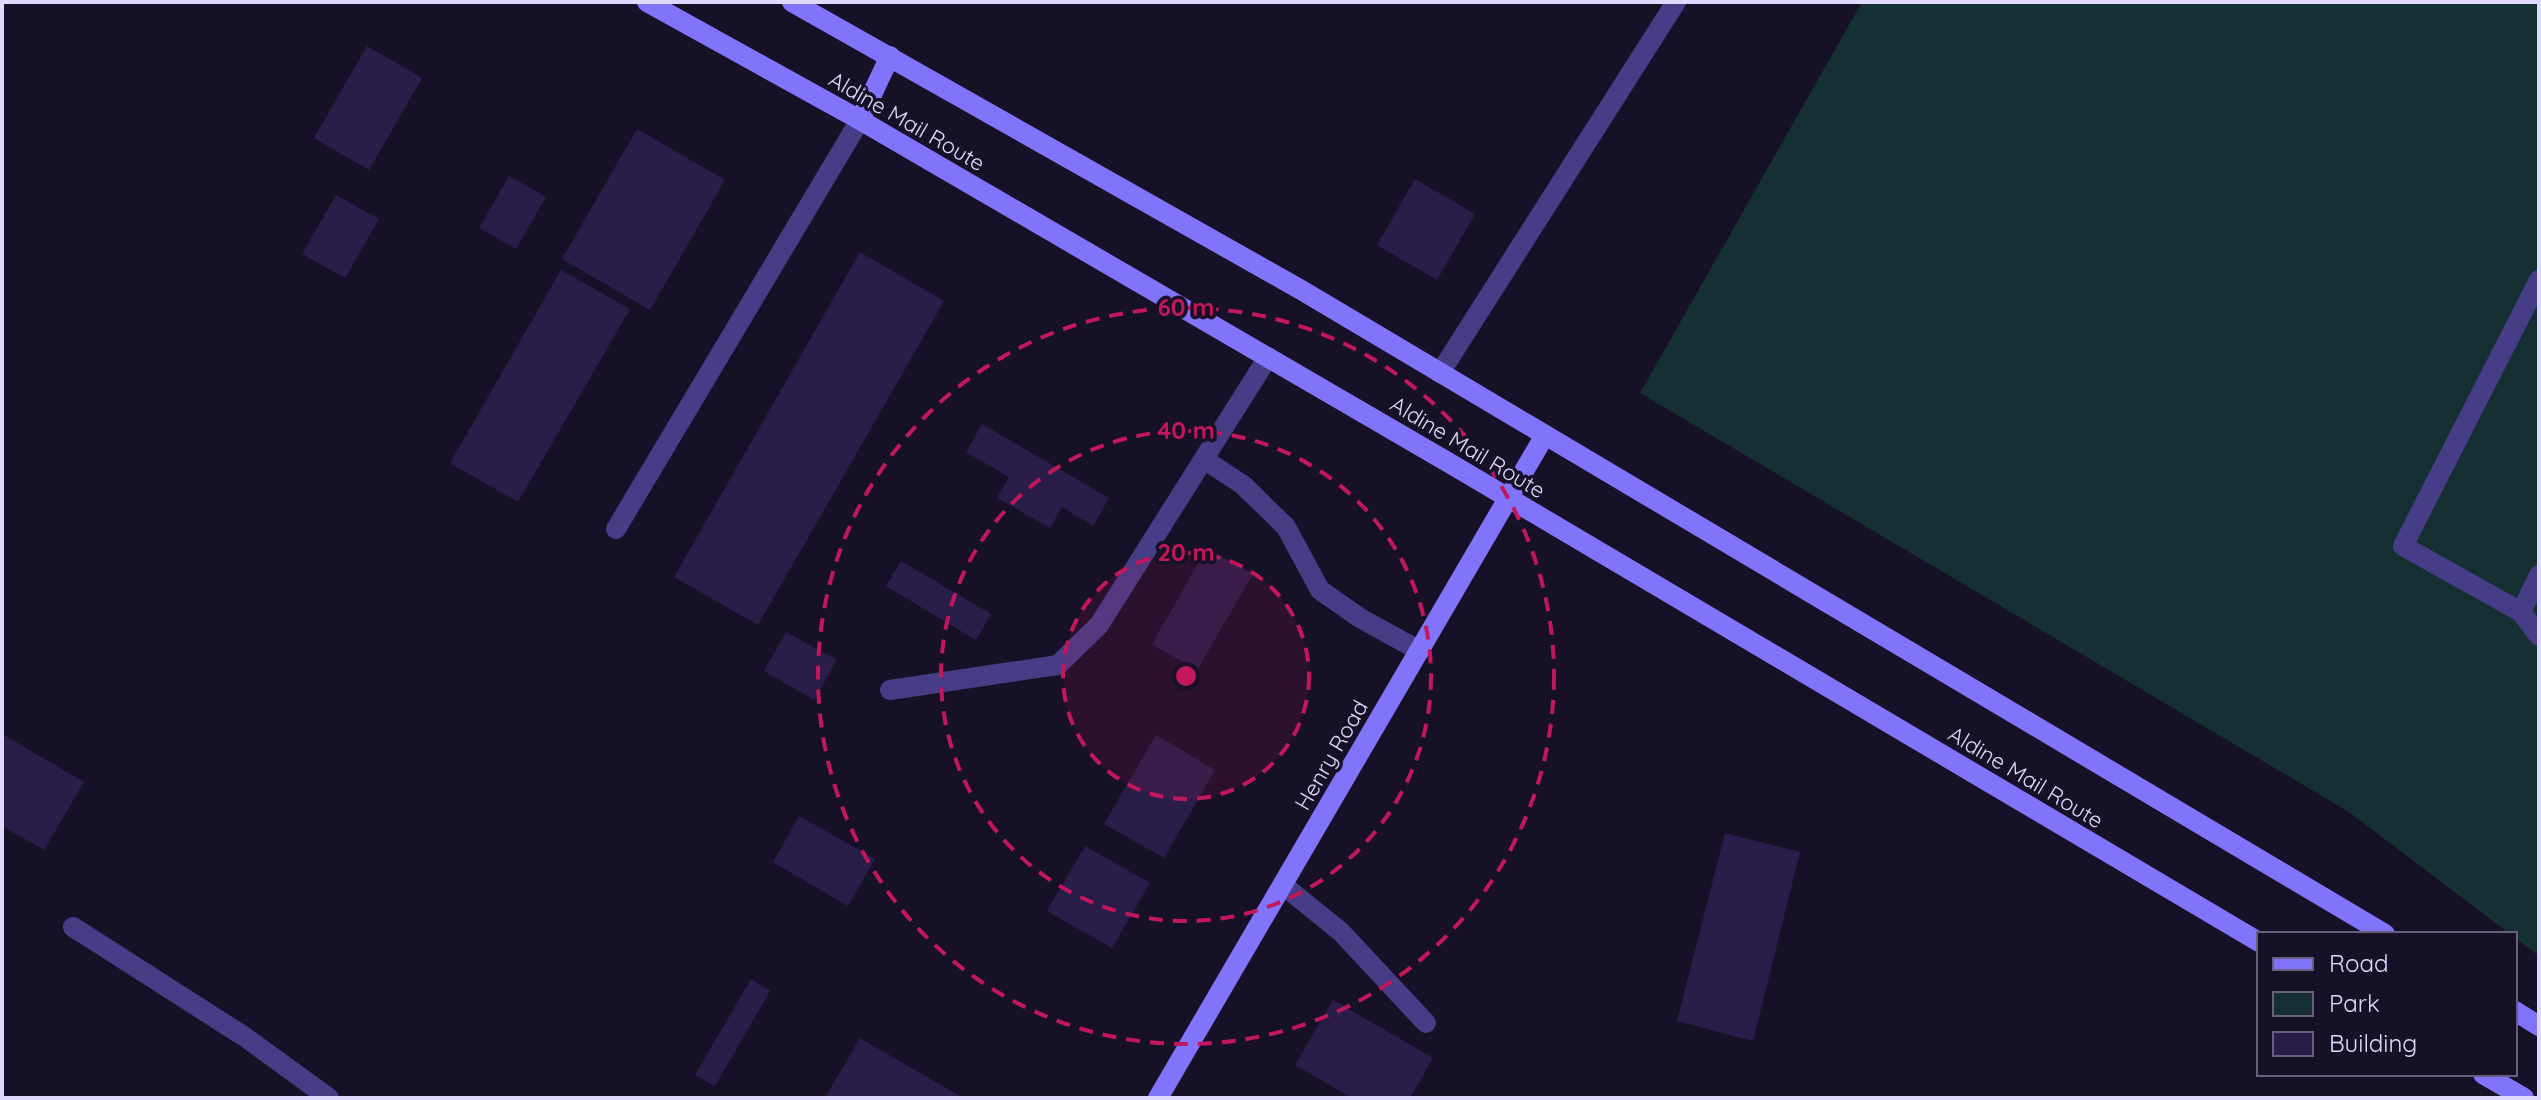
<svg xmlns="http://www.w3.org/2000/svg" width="2541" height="1100" viewBox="0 0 2541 1100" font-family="Quicksand,sans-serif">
<rect width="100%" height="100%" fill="#171128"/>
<path fill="#143032" d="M1862,2H2539V956L2349,812L1640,393Z"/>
<g fill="#2a1d49">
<path d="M367,46L422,78L369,170L314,138Z"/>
<path d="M637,129L725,180L650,310L562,259Z"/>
<path d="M509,176L546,197L516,249L479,228Z"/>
<path d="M1415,179L1475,214L1437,280L1377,245Z"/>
<path d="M336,195L379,219L345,278L302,254Z"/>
<path d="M860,252L944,301L758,625L674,577Z"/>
<path d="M561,270L630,309L518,502L450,463Z"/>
<path d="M982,424L1109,498L1093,526L1062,507L1050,528L997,498L1009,477L966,452Z"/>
<path d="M1207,548L1253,574L1197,670L1152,644Z"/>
<path d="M901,561L991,614L976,640L886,586Z"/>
<path d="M786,632L837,660L814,700L764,671Z"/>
<path d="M2,734L84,782L44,850L2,826Z"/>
<path d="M1156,735L1215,770L1164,858L1104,824Z"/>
<path d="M799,816L875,859L848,906L773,862Z"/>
<path d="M1725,833L1800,852L1753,1041L1677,1021Z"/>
<path d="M1085,846L1150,883L1112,948L1047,911Z"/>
<path d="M751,979L770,991L715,1086L695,1075Z"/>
<path d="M1333,1000L1433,1058L1410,1098H1352L1295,1065Z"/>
<path d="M860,1038L963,1098H825Z"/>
</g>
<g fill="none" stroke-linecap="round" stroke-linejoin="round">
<g stroke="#463d86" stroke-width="20">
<path d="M2539,280L2403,546L2521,612L2539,636"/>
<path d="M1440,373L1676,2"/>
<path d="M1205,460L1243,485L1286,527L1320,590L1360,618L1420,651"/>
<path d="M616,529L860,120"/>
<path d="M2521,612L2539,575"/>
<path d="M890,690L1058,665L1099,625L1268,357"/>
<path d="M1283,885L1341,932L1426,1023"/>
<path d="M73,927L245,1037L329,1098"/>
</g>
<g stroke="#8273fb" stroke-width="20">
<path d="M647,2L860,120L1451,464L2259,942"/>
<path d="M792,2L1303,291L2385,934"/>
<path d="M860,120L890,56"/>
<path d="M2515,1011L2539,1026"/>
<path d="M2483,1074L2524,1098"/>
<path d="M1158,1098L1545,435"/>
</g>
</g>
<circle cx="1186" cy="676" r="123" fill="#c2185b" fill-opacity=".12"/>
<g fill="none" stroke="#c2185b" stroke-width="4" stroke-dasharray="14 10">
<circle cx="1186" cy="676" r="123"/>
<circle cx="1186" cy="676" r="245"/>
<circle cx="1186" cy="676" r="368"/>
</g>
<g text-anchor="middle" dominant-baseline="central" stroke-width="7" stroke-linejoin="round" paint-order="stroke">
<g font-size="22" fill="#e0d9fe" stroke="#171128">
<text transform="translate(907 121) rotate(30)">Aldine Mail Route</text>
<text transform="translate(1468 447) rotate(31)">Aldine Mail Route</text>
<text transform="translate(1331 755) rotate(-60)">Henry Road</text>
<text transform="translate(2026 777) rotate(31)">Aldine Mail Route</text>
</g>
</g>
<circle cx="1186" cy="676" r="12" fill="#c2185b" stroke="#171128" stroke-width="4"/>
<g font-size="24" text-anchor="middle" font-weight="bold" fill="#c2185b" stroke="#171128" stroke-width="7" stroke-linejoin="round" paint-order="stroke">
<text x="1186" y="316">60 m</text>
<text x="1186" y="439">40 m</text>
<text x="1186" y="561">20 m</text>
</g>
<rect width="2541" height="1100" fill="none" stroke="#e0d9fe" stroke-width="8"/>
<rect x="2257" y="932" width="260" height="144" fill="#171128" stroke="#67617e" stroke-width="2"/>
<rect x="2273" y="958" width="40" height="12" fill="#8273fb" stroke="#67617e" stroke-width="2"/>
<text x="2329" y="972" font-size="24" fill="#e0d9fe">Road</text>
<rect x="2273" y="992" width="40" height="24" fill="#143032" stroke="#67617e" stroke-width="2"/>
<text x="2329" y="1012" font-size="24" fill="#e0d9fe">Park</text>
<rect x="2273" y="1032" width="40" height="24" fill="#2a1d49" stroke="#67617e" stroke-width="2"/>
<text x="2329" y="1052" font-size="24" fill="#e0d9fe">Building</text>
</svg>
